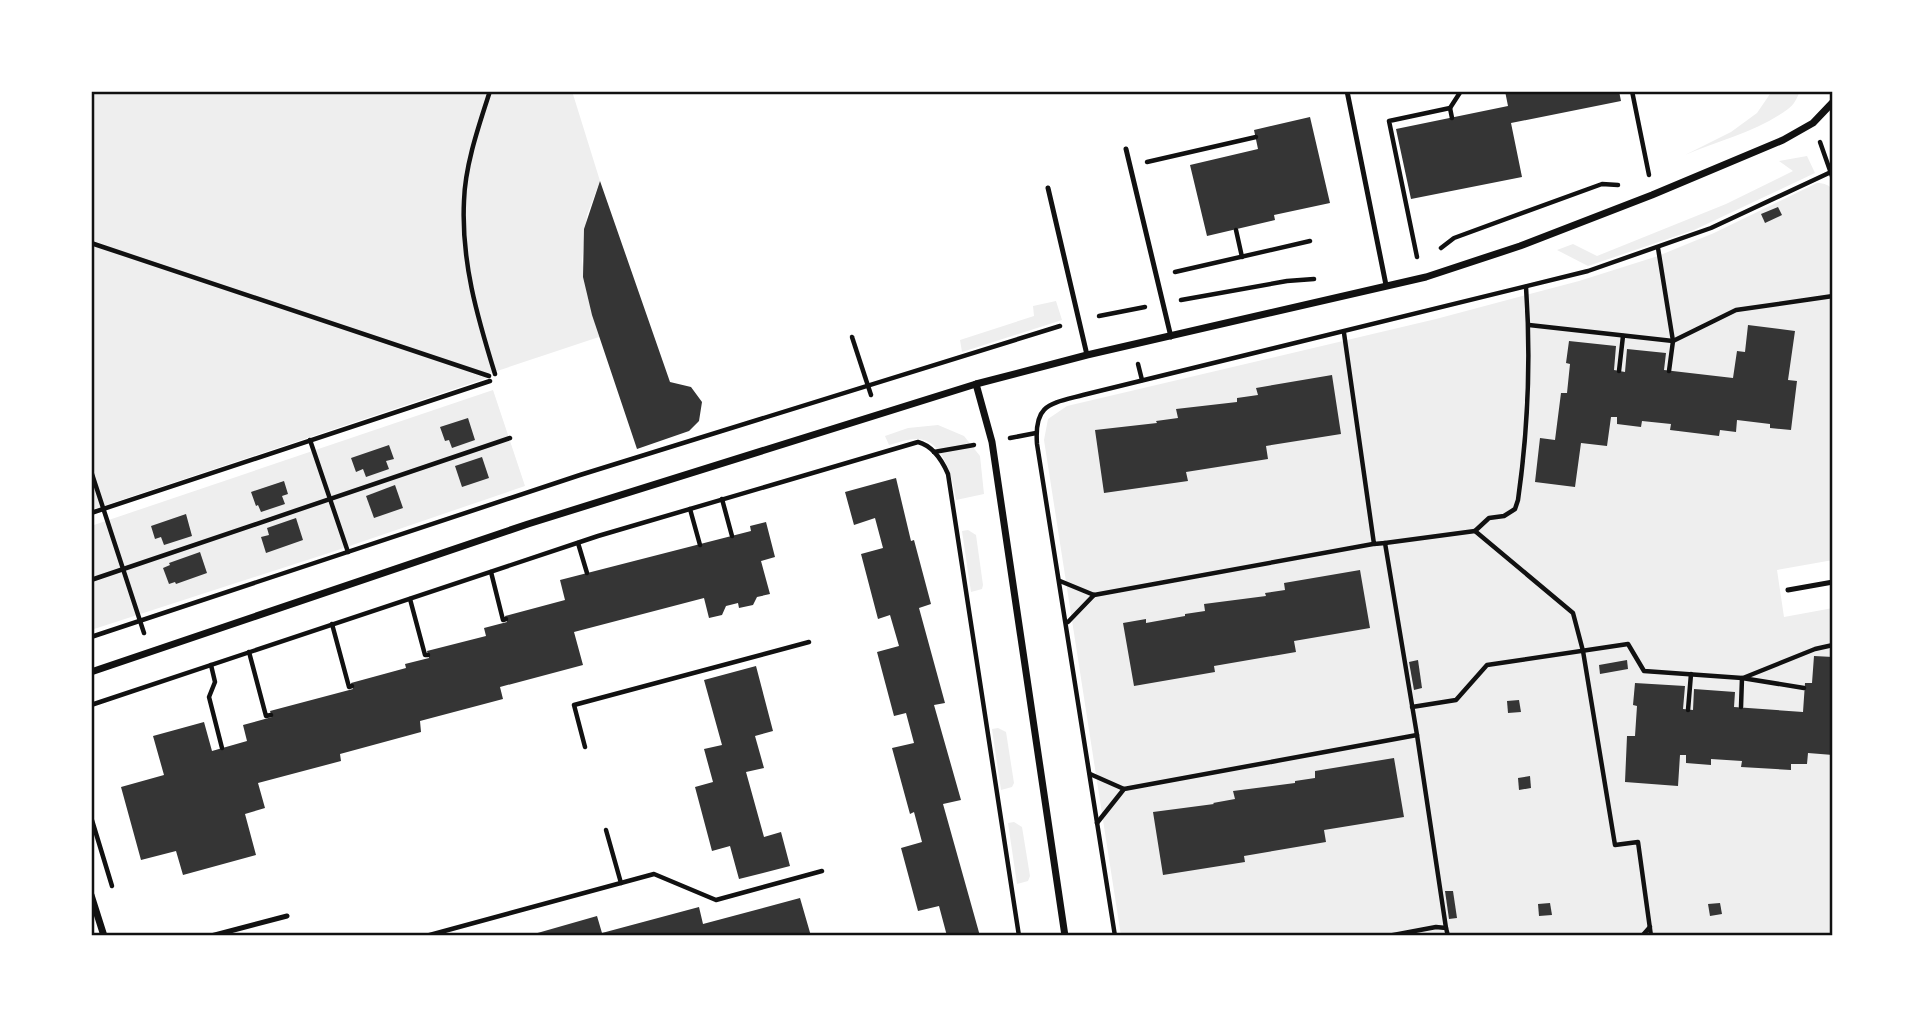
<svg xmlns="http://www.w3.org/2000/svg" width="1924" height="1027" viewBox="0 0 1924 1027" font-family="'Noto Serif',serif">
<rect width="100%" height="100%" fill="#fff"/>
<g fill="#eee">
<path d="M91,91H572L600,181L587,215L582,261L587,294L599,337L488,374L487,378L91,510Z"/>
<path d="M1772,91H1800C1797,98 1794,105 1788,109C1759,131 1718,141 1685,155L1731,132L1757,113Z"/>
<path d="M1807,156L1815,173L1694,230L1588,266L1557,250L1573,244L1597,256L1726,204L1793,171L1779,161Z"/>
<path d="M1817,183C1824,183 1831,185 1833,192V560L1777,570L1784,617L1833,608V936H1121L1044,440L1048,419L1067,406L1436,319L1579,281L1658,256L1714,233Z"/>
<path d="M1056,301L1062,320L962,352L960,340L1034,316L1033,306Z"/>
<path d="M493,390L525,486L332,552L91,630V526Z"/>
<path d="M938,425L964,436L980,456L984,494L956,500C953,479 943,438 916,439C907,439 897,443 889,445L885,436L908,428Z"/>
<path d="M968,530L976,535L983,585L982,589L971,592L962,531Z"/>
<path d="M998,728L1006,732L1014,783L1012,787L1001,790L992,729Z"/>
<path d="M1014,822L1022,827L1030,876L1028,881L1017,884L1008,823Z"/>
</g>
<g fill="#353535">
<path d="M1505,91H1619L1621,101L1511,123L1522,177L1411,199L1396,129L1508,106Z"/>
<path d="M1310,117L1330,203L1274,215L1275,220L1207,236L1190,165L1258,149L1254,130Z"/>
<path d="M600,181L670,382L691,387L702,402L699,421L689,431L637,449L592,315L583,277L584,229Z"/>
<path d="M1778,207L1782,215L1765,223L1761,214Z"/>
<path d="M1748,325L1795,331L1788,380L1797,381L1791,430L1770,428V424L1737,420L1736,432L1720,430L1719,436L1670,430L1671,424L1642,421L1641,427L1617,424V417H1611L1607,446L1581,443L1575,487L1535,482L1540,438L1555,440L1561,393H1567L1570,364L1566,363L1569,341L1616,346L1614,370L1625,372L1627,349L1666,353L1664,370L1733,378L1737,351L1745,352Z"/>
<path d="M1332,375L1341,434L1266,446L1268,459L1186,472L1188,481L1104,493L1095,430L1157,423L1156,421L1178,418L1176,409L1237,402V398L1258,395L1256,388Z"/>
<path d="M468,418L475,440L452,448L449,440L445,441L440,427Z"/>
<path d="M389,445L394,459L386,461L389,469L366,477L363,469L356,472L351,458Z"/>
<path d="M482,457L489,478L462,487L455,466Z"/>
<path d="M896,478L911,541L914,540L931,604L919,608L945,703L934,705L961,800L943,804L980,936H947L939,906L918,911L901,848L922,842L914,812L910,814L892,748L914,743L906,713L894,716L877,652L899,646L890,615L878,619L861,554L883,548L875,518L854,525L845,492Z"/>
<path d="M284,481L288,494L282,496L285,504L261,512L258,505L256,506L251,492Z"/>
<path d="M395,485L403,508L374,518L366,496Z"/>
<path d="M186,514L192,536L164,545L161,537L155,539L151,526Z"/>
<path d="M296,518L303,540L266,553L261,537L269,535L267,528Z"/>
<path d="M766,522L775,557L761,561L770,594L757,597L753,605L739,608L738,603L726,606L722,615L709,618L704,598L574,632L583,665L500,687L503,699L420,721L421,732L340,754L341,761L258,783L265,808L245,814L256,855L183,875L176,851L141,860L121,787L164,775L153,736L204,722L212,751L247,741L243,725L272,717L270,711L353,689L351,683L406,668L405,664L429,658L427,651L486,636L484,628L507,622L505,616L565,600L560,580L751,531L750,526Z"/>
<path d="M200,552L207,573L176,584L175,582L169,584L163,568L170,565L169,563Z"/>
<path d="M1360,570L1370,628L1294,641L1296,652L1214,666L1215,672L1134,686L1123,623L1146,619V623L1185,616V614L1205,611L1204,604L1266,596L1265,593L1285,590L1284,583Z"/>
<path d="M1814,656L1833,657V755L1808,753L1807,764H1791V770L1741,767L1742,761L1711,759V765L1686,763V755H1680L1678,786L1625,782L1627,736H1635L1637,706L1633,705L1635,683L1685,686L1683,709L1693,710L1694,689L1735,692L1734,707L1803,712L1805,683H1812Z"/>
<path d="M1418,660L1422,688L1414,690L1409,662Z"/>
<path d="M1627,660L1628,669L1600,674L1599,665Z"/>
<path d="M756,666L773,731L755,736L764,768L746,772L764,837L781,832L790,866L739,879L730,846L712,851L695,787L713,782L704,749L722,745L704,680Z"/>
<path d="M1519,700L1521,712L1508,713L1507,701Z"/>
<path d="M1394,758L1404,817L1324,830L1326,842L1244,856L1245,862L1163,875L1153,812L1214,804L1213,803L1235,799L1233,791L1295,783V781L1315,778V771Z"/>
<path d="M1530,776L1531,788L1519,790L1518,778Z"/>
<path d="M1445,891H1453L1457,918L1449,919Z"/>
<path d="M800,898L811,936H527L597,916L602,933L699,907L703,924Z"/>
<path d="M1550,903L1552,915L1539,916L1538,904Z"/>
<path d="M1720,903L1722,914L1710,916L1708,904Z"/>
</g>
<g fill="none" stroke-linecap="round" stroke-linejoin="round">
<g stroke="#111" stroke-width="4.5">
<path d="M490,91C479,125 465,165 464,201C461,261 477,316 495,374"/>
<path d="M1632,91L1649,175"/>
<path d="M1450,108L1452,118"/>
<path d="M1820,142L1833,179"/>
<path d="M1147,162L1256,137"/>
<path d="M1236,230L1242,257"/>
<path d="M91,243L489,376"/>
<path d="M1441,248L1454,238L1602,184L1618,185"/>
<path d="M1658,248L1673,341L1669,371"/>
<path d="M1417,257L1389,121L1450,108L1461,91"/>
<path d="M1175,272L1310,241"/>
<path d="M1526,287C1531,359 1528,430 1518,500L1515,509L1504,516L1489,518L1475,531L1573,613L1583,651L1615,845L1638,842L1651,936"/>
<path d="M1181,300L1287,281L1314,279"/>
<path d="M1099,316L1145,307"/>
<path d="M1529,325L1673,341L1736,310L1833,296"/>
<path d="M1344,333L1374,544L1385,543L1417,735L1446,928"/>
<path d="M852,337L871,395"/>
<path d="M1138,364L1142,380"/>
<path d="M1619,371L1623,336"/>
<path d="M1010,438L1036,433"/>
<path d="M310,440L348,552"/>
<path d="M934,452L974,445"/>
<path d="M91,471L144,633"/>
<path d="M722,499L732,536"/>
<path d="M690,509L700,545"/>
<path d="M91,513L490,381"/>
<path d="M578,543L587,573"/>
<path d="M1385,543L1475,531"/>
<path d="M491,572L503,620L506,619"/>
<path d="M91,580L510,438"/>
<path d="M1060,581L1094,595L1373,544"/>
<path d="M410,599L425,655H428"/>
<path d="M1068,622L1094,595"/>
<path d="M332,624L349,687L352,686"/>
<path d="M91,637L580,475L1060,326"/>
<path d="M249,652L266,716L271,715"/>
<path d="M211,665L215,682L209,697L222,748"/>
<path d="M1743,678L1815,649L1833,645"/>
<path d="M91,705L598,536L918,442C933,446 942,460 948,474L1019,936"/>
<path d="M1412,707L1456,700L1487,665L1628,644L1644,671L1742,678L1804,688"/>
<path d="M1741,707L1742,678"/>
<path d="M1688,710L1691,674"/>
<path d="M585,747L574,705L809,642"/>
<path d="M1090,774L1124,789"/>
<path d="M91,817L112,886"/>
<path d="M1097,823L1124,789L1417,735"/>
<path d="M606,830L621,883"/>
<path d="M426,936L654,874L716,900L822,871"/>
<path d="M1115,936L1037,444C1034,404 1049,404 1083,395L1588,271L1711,228L1831,172"/>
<path d="M1388,936L1436,927L1446,928L1448,936"/>
<path d="M1642,936L1650,927"/>
</g>
<g stroke="#111" stroke-width="5">
<path d="M1347,91L1386,285"/>
<path d="M1126,149L1171,337"/>
<path d="M1048,188L1087,355"/>
<path d="M1788,590L1833,582"/>
<path d="M211,936L287,916"/>
</g>
<g stroke="#111" stroke-width="7">
<path d="M976,384L992,442L1065,936"/>
<path d="M91,672L528,524L976,384L1087,355L1426,277L1520,246L1652,195L1783,140L1813,123L1833,102"/>
<path d="M91,895L104,936"/>
</g>
</g>
<rect width="1924" height="1027" fill="none" stroke="#ffffff" stroke-width="186"/>
<rect x="93" y="93" width="1738" height="841" fill="none" stroke="#111" stroke-width="2.5"/>
</svg>
